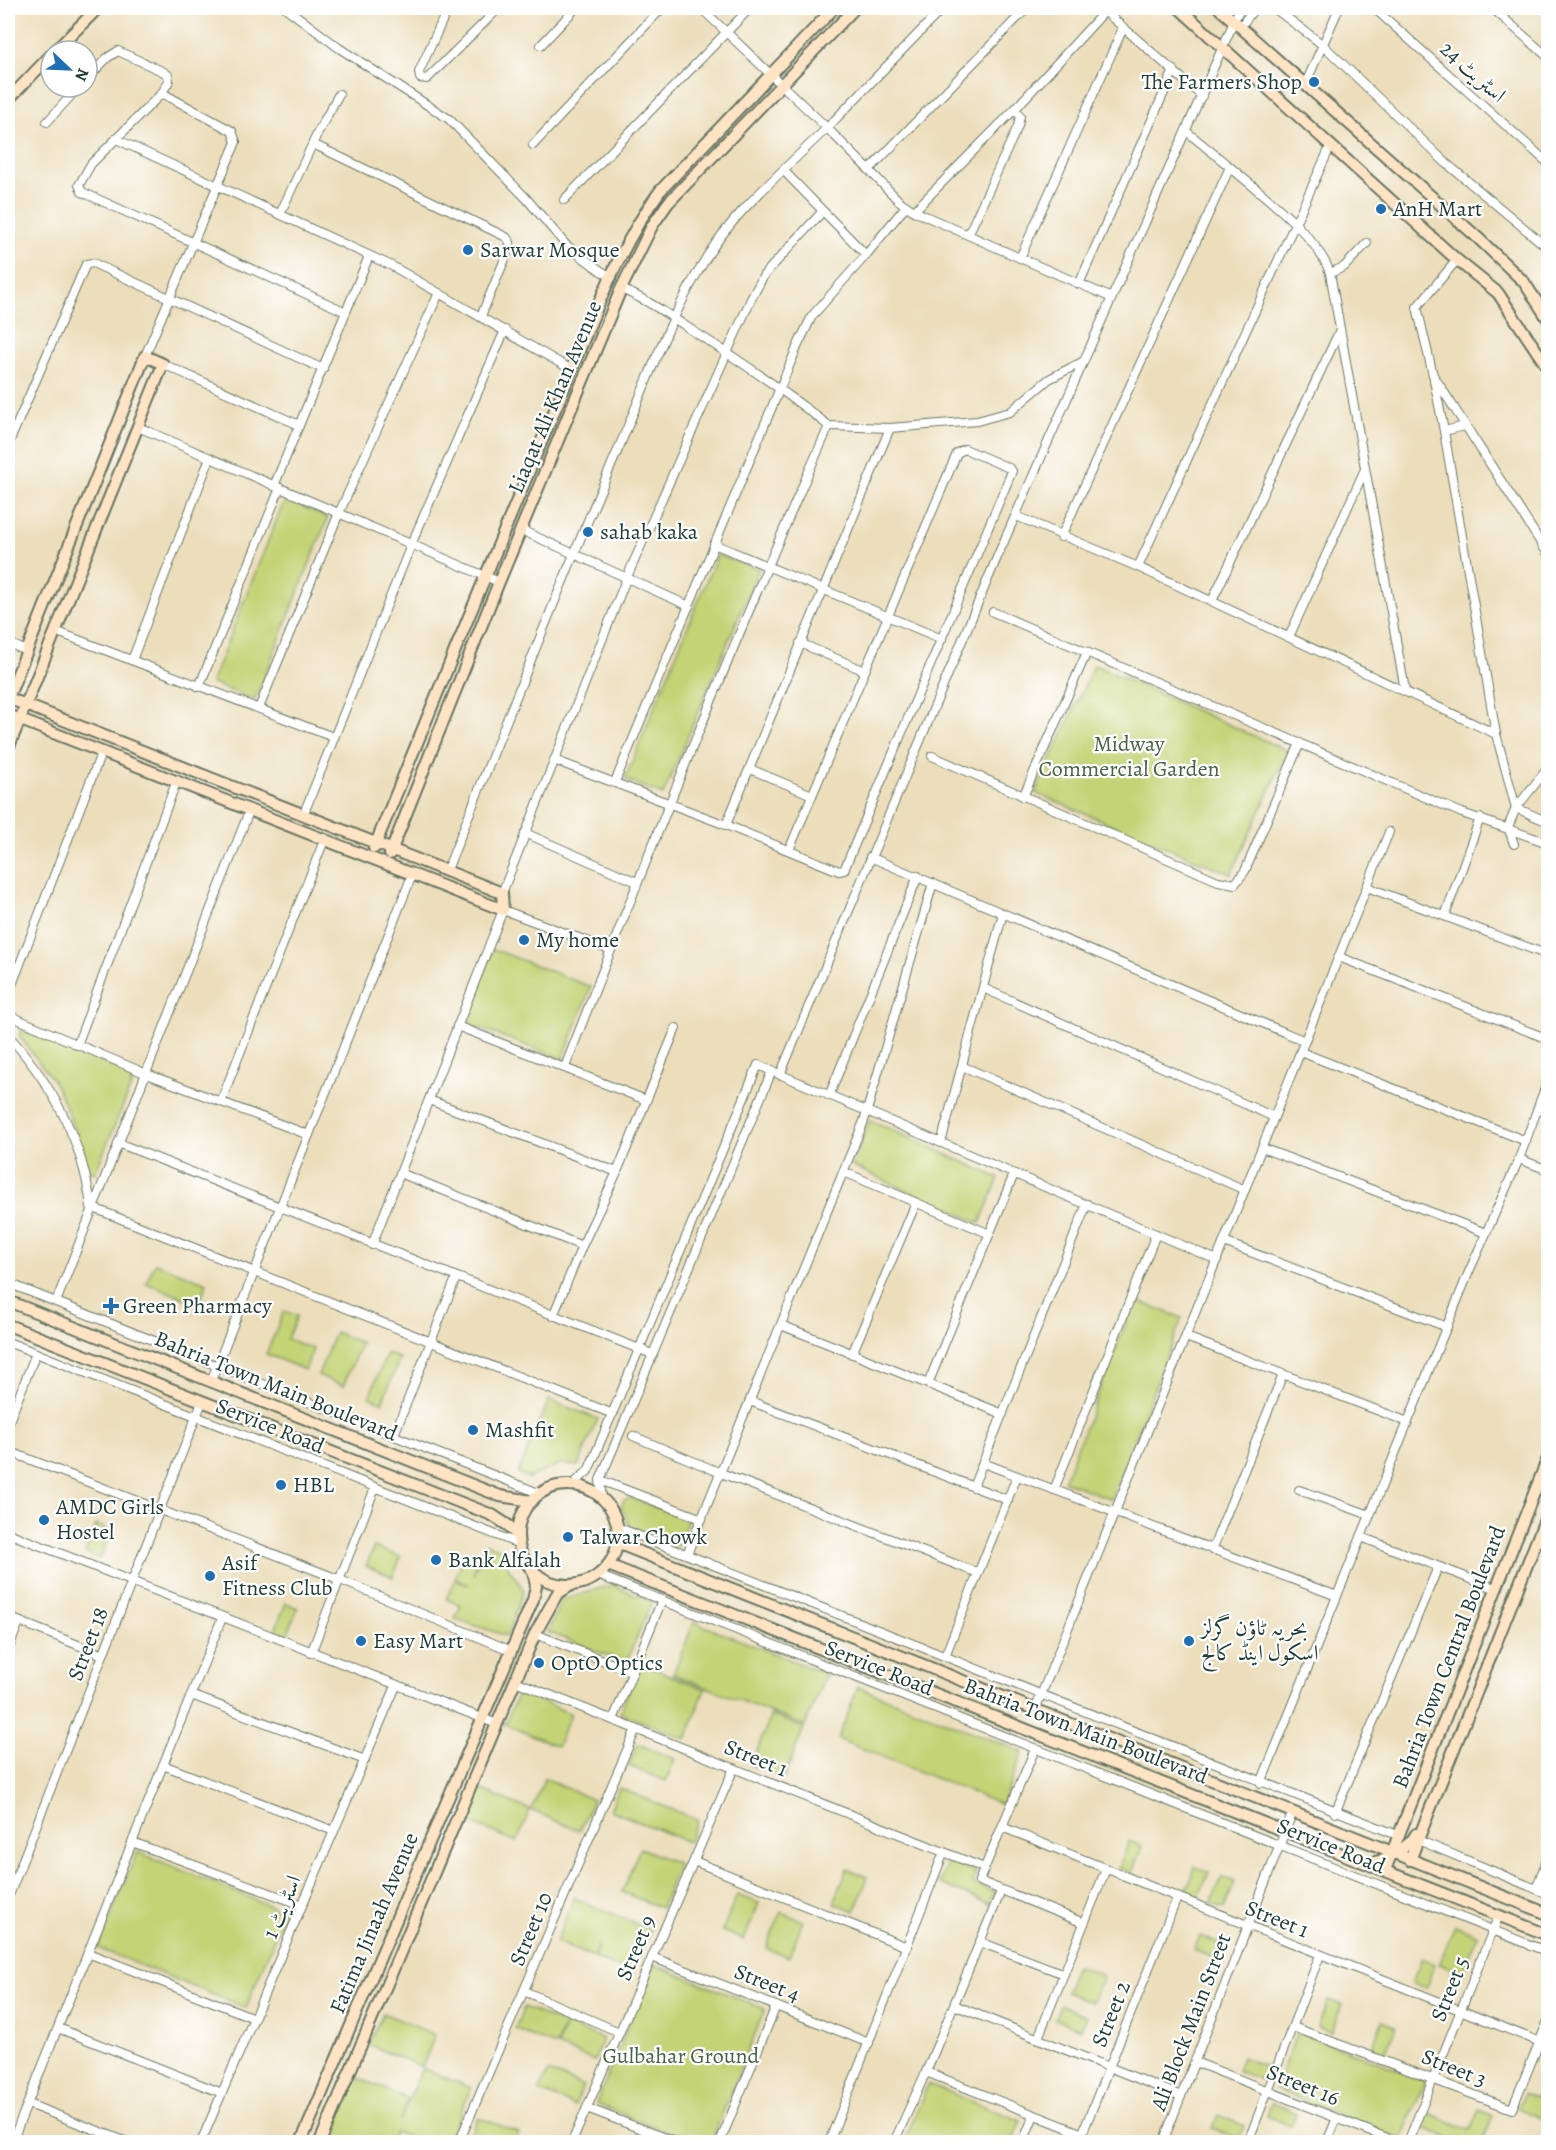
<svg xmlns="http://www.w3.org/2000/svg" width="1556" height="2150" viewBox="0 0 1556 2150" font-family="Alegreya,Amiri,serif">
<rect width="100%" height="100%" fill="#fff"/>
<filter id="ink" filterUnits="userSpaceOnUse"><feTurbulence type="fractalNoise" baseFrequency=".0167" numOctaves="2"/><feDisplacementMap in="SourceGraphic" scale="12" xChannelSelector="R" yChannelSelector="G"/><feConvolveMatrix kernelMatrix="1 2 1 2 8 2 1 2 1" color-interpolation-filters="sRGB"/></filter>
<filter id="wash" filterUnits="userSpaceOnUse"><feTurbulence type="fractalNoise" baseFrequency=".008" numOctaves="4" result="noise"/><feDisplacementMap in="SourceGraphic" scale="24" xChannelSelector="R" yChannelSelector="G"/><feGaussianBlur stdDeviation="1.35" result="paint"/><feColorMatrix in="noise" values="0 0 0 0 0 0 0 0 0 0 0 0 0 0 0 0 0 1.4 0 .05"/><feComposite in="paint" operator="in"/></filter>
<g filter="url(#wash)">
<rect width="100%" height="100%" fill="#ecdebb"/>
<g fill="#c3d375" stroke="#718854" stroke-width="1.5">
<path d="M285,499L328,518L255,700L211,683Z"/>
<path d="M717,555L759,569L663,795L625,779Z"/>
<path d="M1094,665L1288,751L1231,874L1035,793Z"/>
<path d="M493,949L591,987L563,1059L465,1023Z"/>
<path d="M22,1030L132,1075V1084L95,1173L89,1171L65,1104L52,1079L19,1036Z"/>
<path d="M870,1120L999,1178L980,1223L852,1166Z"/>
<path d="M155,1263L207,1283L199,1304L146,1283Z"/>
<path d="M1135,1300L1182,1318L1111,1499L1064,1481Z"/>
<path d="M284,1311L297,1316L287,1339L313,1349L305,1370L266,1354Z"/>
<path d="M335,1332L361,1343L343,1386L318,1375Z"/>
<path d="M387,1353L400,1359L382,1402L369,1397Z"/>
<path d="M549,1400L598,1419L578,1466L560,1464L529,1478L518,1473Z"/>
<path d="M631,1498L688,1520L677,1546L630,1527L621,1506L624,1500Z"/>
<path d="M96,1525L111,1531L100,1559L85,1553Z"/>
<path d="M486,1544L500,1548L506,1564L524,1590L507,1636L455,1619L461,1605L446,1599L455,1580L469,1585L455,1579L464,1557L477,1562L473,1575Z"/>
<path d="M374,1547L401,1557L393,1577L366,1566Z"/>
<path d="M612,1585L652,1601L626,1663L548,1632L561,1600Z"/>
<path d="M286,1603L298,1608L287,1635L275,1630Z"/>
<path d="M694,1622L826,1674L805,1726L673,1674Z"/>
<path d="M639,1663L705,1689L686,1739L620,1713Z"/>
<path d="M858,1687L1023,1752L1002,1805L838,1739Z"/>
<path d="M519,1691L571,1714L557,1746L505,1724Z"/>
<path d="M771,1715L804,1728L784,1778L751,1765Z"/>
<path d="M638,1744L675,1759L666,1781L629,1766Z"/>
<path d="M545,1778L593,1800L579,1831L531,1810Z"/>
<path d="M478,1788L530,1810L517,1842L464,1820Z"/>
<path d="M619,1788L698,1820L688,1842L610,1810Z"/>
<path d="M1129,1841L1142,1846L1132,1873L1119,1868Z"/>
<path d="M640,1848L679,1864L661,1908L622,1892Z"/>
<path d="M137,1852L285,1912L246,2008L98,1948Z"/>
<path d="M949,1860L976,1872L972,1883L994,1892L989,1904L939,1883Z"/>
<path d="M1195,1867L1209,1872L1198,1899L1185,1894Z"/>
<path d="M847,1869L868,1877L855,1911L834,1903Z"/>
<path d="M1222,1877L1235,1882L1224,1909L1211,1904Z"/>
<path d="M737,1895L759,1903L744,1940L722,1931Z"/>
<path d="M574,1898L651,1930L632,1973L594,1958L600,1943L593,1957L556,1942Z"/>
<path d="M781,1912L803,1921L789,1957L766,1948Z"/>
<path d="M1455,1925L1478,1935L1463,1973L1439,1964Z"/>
<path d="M1200,1936L1226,1947L1221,1961L1194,1950Z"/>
<path d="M1422,1958L1435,1964L1425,1988L1412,1983Z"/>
<path d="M653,1964L765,2009L711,2142H693L596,2104Z"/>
<path d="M1076,1965L1103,1976L1092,2002L1066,1992Z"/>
<path d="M1328,2000L1342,2005L1331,2032L1318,2027Z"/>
<path d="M1060,2005L1087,2016L1081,2029L1055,2019Z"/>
<path d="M524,2007L565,2024L555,2046L515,2029Z"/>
<path d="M383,2013L435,2035L422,2067L369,2045Z"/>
<path d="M1382,2021L1396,2026L1385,2054L1372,2048Z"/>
<path d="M566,2024L603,2039L594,2061L557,2046Z"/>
<path d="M1297,2032L1426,2080L1401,2140L1275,2089Z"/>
<path d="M1242,2057L1269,2068L1264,2081L1237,2071Z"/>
<path d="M422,2068L471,2088L448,2142H420L395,2132L390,2142H328L356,2077L408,2099L400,2121Z"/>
<path d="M548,2072L583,2086L575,2106L539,2091Z"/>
<path d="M928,2084L1021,2121L1012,2142H904Z"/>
<path d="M1524,2093L1548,2103L1545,2120L1518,2108Z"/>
<path d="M1272,2103L1296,2113L1291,2126L1267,2116Z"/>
<path d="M1479,2110L1493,2116L1483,2142H1448L1449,2138L1421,2127L1426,2112L1470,2130Z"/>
<path d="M1218,2115L1244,2126L1239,2139L1212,2128Z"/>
<path d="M478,2117L519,2133L515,2142H479L469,2139Z"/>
</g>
</g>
<g filter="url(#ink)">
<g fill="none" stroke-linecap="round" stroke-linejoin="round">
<g stroke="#677563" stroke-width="10">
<g id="street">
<path d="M286,8L339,48L449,119L526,198L566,245L601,271L612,277"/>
<path d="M448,8L419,72L420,78L427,79L499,8"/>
<path d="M1101,8L1202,96"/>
<path d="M1274,8L1323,45L1446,163L1548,248"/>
<path d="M1374,8L1548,163"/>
<path d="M1492,8L1548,57"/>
<path d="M1240,27L1255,8"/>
<path d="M541,45L576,8"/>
<path d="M87,79L107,58L118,51L164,72L168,75L169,81L162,93L91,164L79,185L82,192L346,312"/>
<path d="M1305,85L1339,8"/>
<path d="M47,122L79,87"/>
<path d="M1186,131L1230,167"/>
<path d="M116,139L392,266L572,370"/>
<path d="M313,144L506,237L510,242V247L481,316"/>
<path d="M533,145L662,8"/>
<path d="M869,170L827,128L943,8"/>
<path d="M564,200L750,8"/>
<path d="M914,211L898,200L869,170L1027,8"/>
<path d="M280,214L318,132L339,94"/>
<path d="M968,235L1018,126L1020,116L1015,109"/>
<path d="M866,255L906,206"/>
<path d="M1020,258L914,211L1015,109L1105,11"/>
<path d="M1457,260L1417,307L1433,375L1548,554"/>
<path d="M1330,273L1344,267L1367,243"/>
<path d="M1079,284L1174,70"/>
<path d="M1112,298L1020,258L1123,28"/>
<path d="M145,356L236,142L232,131L162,93"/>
<path d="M163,364L299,425"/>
<path d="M1434,380L1444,431"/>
<path d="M829,426L890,428L977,421L1010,412L1049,379L1084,361"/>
<path d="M1465,426L1444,431L1496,734L1516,808"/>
<path d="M138,427L499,582"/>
<path d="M8,445L86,264L93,263L323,369"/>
<path d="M274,486L369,256"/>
<path d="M1016,516L1138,567L1331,145"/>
<path d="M521,530L689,606"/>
<path d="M1061,537L1230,167C1262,195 1316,233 1330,273L1405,690"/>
<path d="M714,544L942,639"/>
<path d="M1138,567L1496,734"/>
<path d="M1212,601L1340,330"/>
<path d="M993,612L1462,813L1548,843"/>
<path d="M55,631L333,737"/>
<path d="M1289,637L1365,469"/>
<path d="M8,643L27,651"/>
<path d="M800,643L865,671"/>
<path d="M132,660L210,458"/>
<path d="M199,687L280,488"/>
<path d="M259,708L339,513L439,293"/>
<path d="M932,756L1218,881L1235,884L1245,871L1300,743"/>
<path d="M554,760L726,825L839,871L844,870L1010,476L1012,471L1009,468L965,449L957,453L789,850"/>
<path d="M750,769L812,795"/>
<path d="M615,782L798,345L812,316L866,255L783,170L827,128L701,8"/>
<path d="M1023,797L1087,652"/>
<path d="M1516,808L1548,822"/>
<path d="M304,813L411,545L505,330"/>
<path d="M726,825L890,428"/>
<path d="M525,833L637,882"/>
<path d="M1514,844L1508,827L1516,808L1548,768"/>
<path d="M870,857L1305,1041"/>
<path d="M447,870C501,735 554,599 611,466C642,396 667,320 708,255C728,223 756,196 783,170"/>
<path d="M1367,887L1548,955"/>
<path d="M502,893L627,577L751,299L764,275L822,212"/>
<path d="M1445,916L1480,818"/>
<path d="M1339,957L1548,1039"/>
<path d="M983,988L1274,1117"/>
<path d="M8,995L102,751"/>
<path d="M8,1015L147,1074L309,1135"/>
<path d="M457,1026L646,1100"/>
<path d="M8,1035C52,1084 83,1141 91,1207L613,1414"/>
<path d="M77,1045L177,780"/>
<path d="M1301,1052L1526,1141"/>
<path d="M962,1066L1245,1190"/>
<path d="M565,1067C649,852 735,637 829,426C786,392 742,362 696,333C672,317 648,300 621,289"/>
<path d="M780,1075L998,555L1240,8"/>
<path d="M829,1096L918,876"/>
<path d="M429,1100L617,1172"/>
<path d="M221,1101L325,838"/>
<path d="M118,1143L652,1354"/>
<path d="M941,1143L1003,913"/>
<path d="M1262,1148L1486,1233"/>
<path d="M1519,1159L1548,1170"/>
<path d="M844,1172L990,1234"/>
<path d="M400,1173L582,1246"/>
<path d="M1224,1242L1447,1327"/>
<path d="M372,1245L503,910L611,950"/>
<path d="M8,1283L541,1494"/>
<path d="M56,1302L250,809"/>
<path d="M553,1316L582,1246L617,1172L676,1028"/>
<path d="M781,1325L1003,1414"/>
<path d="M1186,1337L1408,1422"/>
<path d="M8,1342L519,1544"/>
<path d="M852,1354L916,1203"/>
<path d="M211,1381L413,873"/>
<path d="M928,1384L1014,1174"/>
<path d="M750,1401L1008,1500"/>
<path d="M8,1424L36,1353"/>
<path d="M394,1435L456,1278"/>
<path d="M633,1436L721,1473L978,1573"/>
<path d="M8,1451L338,1579L512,1651"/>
<path d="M983,1463L1337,1596"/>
<path d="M600,1480L702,1519"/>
<path d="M571,1486L588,1471L592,1462L758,1065L1217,1260"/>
<path d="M973,1487L1087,1204"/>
<path d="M1054,1490L1156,1234"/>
<path d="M1299,1490L1370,1515"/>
<path d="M602,1499L600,1480L772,1071"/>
<path d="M617,1527L1400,1836"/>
<path d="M8,1533L497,1724"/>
<path d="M1361,1537L1497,1589"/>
<path d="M1212,1550L1283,1374"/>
<path d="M687,1554L864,1121L933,883"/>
<path d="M598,1575L1548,1952"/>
<path d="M8,1617L103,1655"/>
<path d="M535,1634L633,1672"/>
<path d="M8,1650L19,1622"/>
<path d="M311,1653L375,1488"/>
<path d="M945,1656L1017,1476"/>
<path d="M515,1681L984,1868"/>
<path d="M191,1695L365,1760"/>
<path d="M1035,1710L1389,832"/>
<path d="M613,1720L662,1600"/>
<path d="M1035,1749L979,1881L1084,1923"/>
<path d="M163,1765L334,1831"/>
<path d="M1261,1783L1468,1274L1519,1159L1548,1080"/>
<path d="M1548,1800V1808"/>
<path d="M1335,1813L1438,1567"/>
<path d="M1002,1827L1540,2042"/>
<path d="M1418,1840L1548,1894"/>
<path d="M132,1842L302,1905"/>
<path d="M694,1861L907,1947"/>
<path d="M1536,1889L1548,1857"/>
<path d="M8,1898L202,1402"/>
<path d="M980,1942L1064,1974"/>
<path d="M88,1953L254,2018"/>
<path d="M652,1957L869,2043"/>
<path d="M524,1991L619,2032"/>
<path d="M954,2005L1181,2096"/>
<path d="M1293,2027L1512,2109L1548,2021"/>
<path d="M58,2028L222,2093"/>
<path d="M1038,2038L1106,1869"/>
<path d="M1195,2062L1397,2142"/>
<path d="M926,2072L1083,2134"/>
<path d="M28,2104L127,2142"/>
<path d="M587,2108L675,2142"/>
<path d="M12,2142L222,1618"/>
<path d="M201,2142L396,1686"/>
<path d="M459,2142L636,1729"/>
<path d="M572,2142L734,1768"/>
<path d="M720,2142L776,2006"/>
<path d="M829,2142L944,1852"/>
<path d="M894,2142L926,2072L1001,1891"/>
<path d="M1023,2142L1034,2115"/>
<path d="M1079,2142L1177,1898"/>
<path d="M1163,2142L1292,1814"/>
<path d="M1248,2142L1320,1955"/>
<path d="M1327,2142L1337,2118"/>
<path d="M1408,2142L1499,1915"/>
</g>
</g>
<g stroke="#677563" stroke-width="14">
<g id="secondary">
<path d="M1179,8L1457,260L1498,293L1548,368"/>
<path d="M1219,8L1478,238L1524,282L1548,319"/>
<path d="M55,51L98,8"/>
<path d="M8,100L51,55"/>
<path d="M8,698L145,356L163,364L8,749"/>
<path d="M8,715L503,910L502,893L8,698"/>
<path d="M374,848C434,702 493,556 554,412C585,340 613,254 660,191L834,8"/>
<path d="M390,854L499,582L621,289L652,226L668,203L855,8"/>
<path d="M8,1301L500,1496L532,1501"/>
<path d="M8,1325L492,1515L509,1526L518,1537"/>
<circle cx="568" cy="1535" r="50"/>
<path d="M617,1543L1548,1914"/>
<path d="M608,1565L1548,1935"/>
<path d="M1410,1860L1548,1512"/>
<path d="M1368,1863C1382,1863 1410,1847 1416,1834"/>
<path d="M1385,1870L1548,1458"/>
<path d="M301,2142L533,1600L536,1586L533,1571"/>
<path d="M320,2142L535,1634L557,1594L571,1585"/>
</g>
</g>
<use href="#street" stroke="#fff" stroke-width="8"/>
<use href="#secondary" stroke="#fee4c5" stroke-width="10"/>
</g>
</g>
<g fill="#1f6fb2" stroke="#fff" stroke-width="2">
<circle cx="1314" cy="82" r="6"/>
<circle cx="1381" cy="209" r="6"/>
<circle cx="468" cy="250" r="6"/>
<circle cx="588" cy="532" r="6"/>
<circle cx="524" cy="940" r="6"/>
<path d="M108 1297h6v6h6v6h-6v6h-6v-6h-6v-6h6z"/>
<circle cx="473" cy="1430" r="6"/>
<circle cx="281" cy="1485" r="6"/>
<circle cx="44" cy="1520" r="6"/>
<circle cx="568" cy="1537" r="6"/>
<circle cx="436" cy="1560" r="6"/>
<circle cx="210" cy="1576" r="6"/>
<circle cx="361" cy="1641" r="6"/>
<circle cx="1189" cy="1641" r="6"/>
<circle cx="539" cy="1663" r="6"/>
</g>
<g text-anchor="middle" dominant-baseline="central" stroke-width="4.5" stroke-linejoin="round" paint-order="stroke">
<g font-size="22" fill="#1f3d34" stroke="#fff">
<text transform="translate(1473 72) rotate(42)">اسٹریٹ 24</text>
<text transform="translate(555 397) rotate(-67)">Liaqat Ali Khan Avenue</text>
<text transform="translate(276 1386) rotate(22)">Bahria Town Main Boulevard</text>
<text transform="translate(270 1426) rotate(22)">Service Road</text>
<text transform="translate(88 1644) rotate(-69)">Street 18</text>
<text transform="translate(1449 1657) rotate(-69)">Bahria Town Central Boulevard</text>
<text transform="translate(879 1668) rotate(22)">Service Road</text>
<text transform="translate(1086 1731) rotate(21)">Bahria Town Main Boulevard</text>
<text transform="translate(756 1758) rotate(22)">Street 1</text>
<text transform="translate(1331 1846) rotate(22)">Service Road</text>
<text transform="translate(282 1907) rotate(-67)">اسٹریٹ 1</text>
<text transform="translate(1277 1919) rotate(22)">Street 1</text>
<text transform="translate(374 1923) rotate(-67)">Fatima Jinaah Avenue</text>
<text transform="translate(531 1929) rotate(-67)">Street 10</text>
<text transform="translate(636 1948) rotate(-67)">Street 9</text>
<text transform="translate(767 1983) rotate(22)">Street 4</text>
<text transform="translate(1450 1989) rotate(-68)">Street 5</text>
<text transform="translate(1111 2014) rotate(-68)">Street 2</text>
<text transform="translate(1191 2022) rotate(-69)">Ali Block Main Street</text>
<text transform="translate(1454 2068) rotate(22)">Street 3</text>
<text transform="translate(1303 2085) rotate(22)">Street 16</text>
</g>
<g font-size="22" fill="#1f3d34" stroke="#fff" text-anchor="start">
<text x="1302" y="82" text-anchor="end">The Farmers Shop</text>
<text x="1393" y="209">AnH Mart</text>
<text x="480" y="250">Sarwar Mosque</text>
<text x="600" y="532">sahab kaka</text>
<text x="536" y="940">My home</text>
<text x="123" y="1306">Green Pharmacy</text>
<text x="485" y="1430">Mashfit</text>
<text x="293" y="1485">HBL</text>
<text x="56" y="1507">AMDC Girls<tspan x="56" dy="25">Hostel</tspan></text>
<text x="580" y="1537">Talwar Chowk</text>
<text x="448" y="1560">Bank Alfalah</text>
<text x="222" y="1563">Asif<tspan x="222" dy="25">Fitness Club</tspan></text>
<text x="1201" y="1628">بحریہ ٹاؤن گرلز<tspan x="1201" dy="25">اسکول اینڈ کالج</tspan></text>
<text x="373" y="1641">Easy Mart</text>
<text x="551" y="1663">OptO Optics</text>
</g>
<g font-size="22" fill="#486244" stroke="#fff">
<text x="1129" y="744">Midway<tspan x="1129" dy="25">Commercial Garden</tspan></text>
<text x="681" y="2056">Gulbahar Ground</text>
</g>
</g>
<rect width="1556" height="2150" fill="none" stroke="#fff" stroke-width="30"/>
<g transform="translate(69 69) rotate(113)"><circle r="28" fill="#ffffff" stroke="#a5b1ae" stroke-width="1.5"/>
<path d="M0-4.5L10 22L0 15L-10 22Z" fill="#1f6fb2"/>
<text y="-9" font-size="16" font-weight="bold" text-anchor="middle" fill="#1f3d34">N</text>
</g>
</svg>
